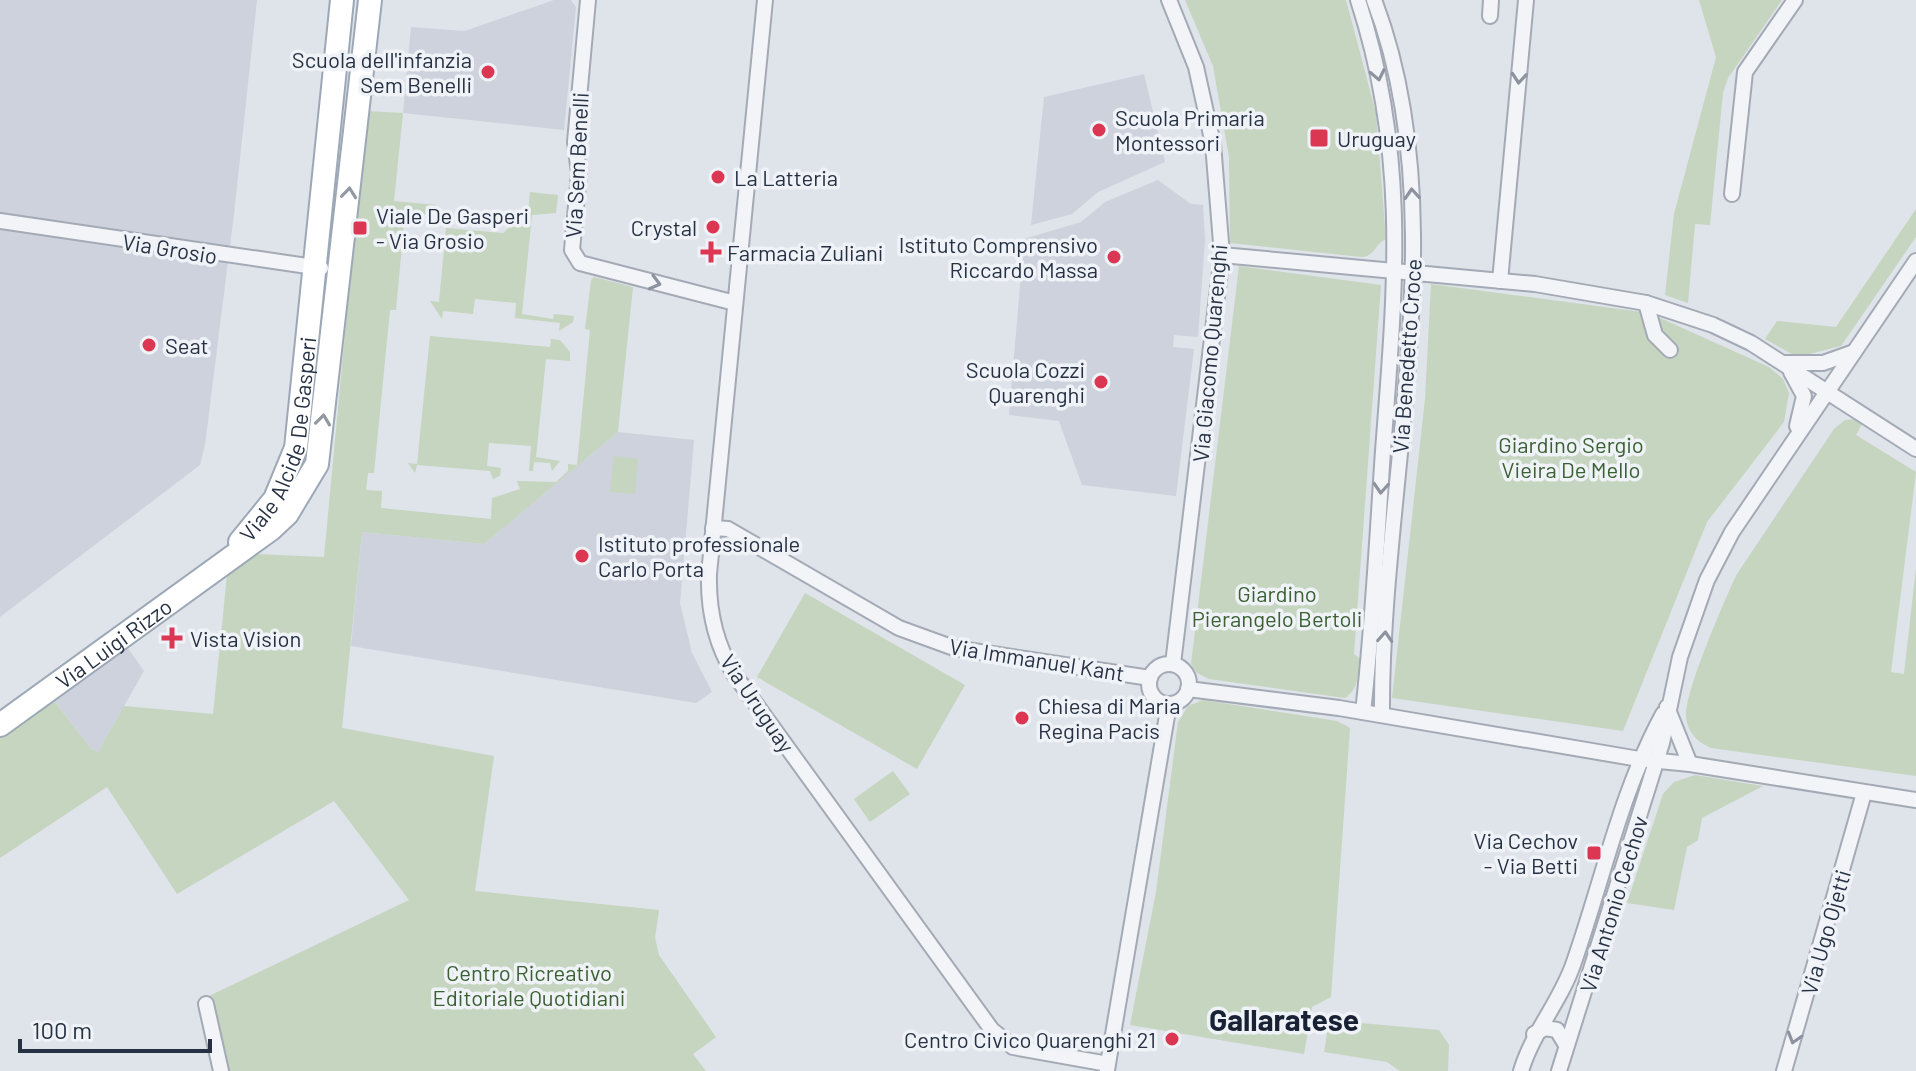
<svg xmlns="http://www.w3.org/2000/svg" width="1916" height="1071" viewBox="0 0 1916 1071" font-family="Barlow,sans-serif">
<rect width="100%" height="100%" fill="#dfe3ea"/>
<g fill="#cdd2dc">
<path d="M0,0H257L234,214L205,445L200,465L0,617Z"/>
<path d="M554,0H571L576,7L564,130L403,113L411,27L465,31Z"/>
<path d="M1144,74L1165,162L1098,192L1072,214L1031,225L1044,97Z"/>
<path d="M1158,180L1191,204L1203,205L1205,240L1198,337L1174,335L1173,347L1194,349L1176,496L1082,485L1059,421L1009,415L1024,239L1081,222L1105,202Z"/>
<path d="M618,432L694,440L680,603L692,653L712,692L696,703L351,646L362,532L484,544Z"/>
<path d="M120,637L144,671L98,752L91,749L47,691Z"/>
</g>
<g fill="#c5d5bf">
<path d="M1185,0H1346L1376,113L1386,239C1375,244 1375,256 1362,257L1230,243L1229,157L1213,66Z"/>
<path d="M1699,0H1782L1728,78L1723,93L1710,225L1695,224L1688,303L1665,295L1674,214L1716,57Z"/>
<path d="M366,111L403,113L394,201L436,205V215L405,213L396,310H390L374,473H368L366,490L382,491L381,508L491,519L492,498L520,489L517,481L556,482L568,471V464L577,465L590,330L585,329L591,280L594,277L633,287L618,432L484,544L362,532L342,728L494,756L475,891L659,910L655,938L659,955L716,1037L693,1054L706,1071H226L209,996L409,900L334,801L177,894L107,787L0,858V736L52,698L91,749L98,752L124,706L213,714L227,575L256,554L324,557Z"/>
<path d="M530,192L558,195L556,213L532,215L522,314L553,319L554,314L574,316L573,322L559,331L560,323L515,318L516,303L475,299L473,314L443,311L442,319L430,301L439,302L446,228L503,233L528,211Z"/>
<path d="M1916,209V237L1841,346L1797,357L1765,339L1777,321L1836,327Z"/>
<path d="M1239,266L1381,285L1354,654L1360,659C1358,674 1359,689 1345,698L1209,679L1197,673L1191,664Z"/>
<path d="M1431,284L1649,313L1769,367L1783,379L1789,393L1784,422L1707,522L1623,731L1392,698L1425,399Z"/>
<path d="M430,336L550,347L551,339L560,340L570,352V361L546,359L536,457L560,461L552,471L550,463L534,462L533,471H529L531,446L489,443L487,466L501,468L500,476L493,479L490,471L417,465L415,473L408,463L417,464Z"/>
<path d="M1856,419L1863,422L1856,435L1916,472L1891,672L1904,674L1916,568V776L1711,748C1697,742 1687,732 1686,716C1685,691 1725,599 1737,574L1834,429L1845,420Z"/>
<path d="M614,456L638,459L635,494L610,492Z"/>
<path d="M805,593L965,685L917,769L757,677Z"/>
<path d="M1203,700L1337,721L1350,728L1331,997L1312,1007L1304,1054L1130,1025L1156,892L1178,722L1188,706Z"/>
<path d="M893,771L910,794L870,822L854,799Z"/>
<path d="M1695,775L1763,786L1702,818L1698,840L1687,847L1674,910L1627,903L1663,794L1674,782Z"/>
<path d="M1338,1021L1439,1030L1449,1045L1448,1071H1400L1387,1062L1324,1052L1328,1027Z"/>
</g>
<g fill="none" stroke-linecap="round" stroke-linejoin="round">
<g stroke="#a4aab5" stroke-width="18">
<g id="street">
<path d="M588,0L575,142L579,173L572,250L580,263L735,303"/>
<path d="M765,0L709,574C708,610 715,643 734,674L992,1030L1013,1047L1108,1064"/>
<path d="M1169,0L1196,67L1213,144L1222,255L1173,664"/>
<path d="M1358,0C1409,156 1395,292 1383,451C1377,538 1373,625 1363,712"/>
<path d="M1374,0C1458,218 1380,487 1382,715"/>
<path d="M1490,16L1491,0"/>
<path d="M1732,194L1745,72L1795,0"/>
<path d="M0,221L321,268"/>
<path d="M1222,255L1535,284L1646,303L1713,325L1751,343L1916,449"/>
<path d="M1500,281L1526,0"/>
<path d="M1646,303L1655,335L1670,350"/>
<path d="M1785,363H1823L1854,352"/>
<path d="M1791,372L1804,396L1797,426"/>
<path d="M713,528L728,529L899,628L954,648L1150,678"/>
<circle cx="1169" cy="684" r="20"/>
<path d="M1188,689L1339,708L1639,759L1690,764L1916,800"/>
<path d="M1667,707L1690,764"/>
<path d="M206,1004L221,1071"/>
<path d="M1534,1034L1545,1028L1557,1030L1566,1045"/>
<path d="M1107,1070L1169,704"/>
<path d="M1521,1071C1533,1031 1561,1001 1574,962C1603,879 1621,791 1663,714"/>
<path d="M1559,1071L1662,743L1680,657L1707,580L1732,532L1916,261"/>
<path d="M1784,1071L1864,793"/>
</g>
</g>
<g stroke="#9da8b7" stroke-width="26">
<g id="primary">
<path id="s1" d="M240,542L275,499L296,448L342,0"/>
<path id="s2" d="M0,725L271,529L287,514L317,464L370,0"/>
</g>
</g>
<use href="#street" stroke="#f2f4f8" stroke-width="14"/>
<use href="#primary" stroke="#fff" stroke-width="22"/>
</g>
<defs><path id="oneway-chevron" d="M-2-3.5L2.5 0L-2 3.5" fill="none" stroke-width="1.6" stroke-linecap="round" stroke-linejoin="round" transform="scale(2)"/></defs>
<g stroke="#8c929e">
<use href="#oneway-chevron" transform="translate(1378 75) rotate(78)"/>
<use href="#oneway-chevron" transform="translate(1519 78) rotate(95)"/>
<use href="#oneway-chevron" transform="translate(1412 194) rotate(-94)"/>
<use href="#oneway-chevron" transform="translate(655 283) rotate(15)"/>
<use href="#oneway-chevron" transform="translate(1381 488) rotate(94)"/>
<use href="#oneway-chevron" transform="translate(1385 637) rotate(-86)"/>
<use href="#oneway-chevron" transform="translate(1794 1038) rotate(107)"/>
</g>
<g stroke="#9298a1">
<use href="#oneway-chevron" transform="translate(349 193) rotate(-84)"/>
<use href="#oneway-chevron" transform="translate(323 420) rotate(-83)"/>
</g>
<g fill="#dc3752" stroke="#eff2f7" stroke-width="3">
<circle cx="488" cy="72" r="8"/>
<circle cx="1099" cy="130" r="8"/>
<rect x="1309" y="128" width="20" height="20" rx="4"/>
<circle cx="718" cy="177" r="8"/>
<circle cx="713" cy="227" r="8"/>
<rect x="352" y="220" width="16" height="16" rx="4"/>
<path d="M707 240h8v8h8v8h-8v8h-8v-8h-8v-8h8z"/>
<circle cx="1114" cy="257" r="8"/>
<circle cx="149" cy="345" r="8"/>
<circle cx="1101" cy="382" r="8"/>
<circle cx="582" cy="556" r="8"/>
<path d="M168 626h8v8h8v8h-8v8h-8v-8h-8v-8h8z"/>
<circle cx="1022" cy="718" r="8"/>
<rect x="1586" y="845" width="16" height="16" rx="4"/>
<circle cx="1172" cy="1039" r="8"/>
</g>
<g text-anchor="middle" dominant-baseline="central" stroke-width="7" stroke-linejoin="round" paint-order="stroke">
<g font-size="22" fill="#263143" stroke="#eff2f7" text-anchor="start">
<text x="472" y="59" text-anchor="end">Scuola dell'infanzia<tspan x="472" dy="25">Sem Benelli</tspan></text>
<text x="1115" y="117">Scuola Primaria<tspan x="1115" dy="25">Montessori</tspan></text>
<text x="1337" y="138">Uruguay</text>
<text x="734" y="177">La Latteria</text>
<text x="376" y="215">Viale De Gasperi<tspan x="376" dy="25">- Via Grosio</tspan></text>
<text x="697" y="227" text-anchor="end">Crystal</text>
<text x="1098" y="244" text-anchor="end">Istituto Comprensivo<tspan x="1098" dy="25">Riccardo Massa</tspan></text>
<text x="727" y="252">Farmacia Zuliani</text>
<text x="165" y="345">Seat</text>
<text x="1085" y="369" text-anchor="end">Scuola Cozzi<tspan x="1085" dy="25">Quarenghi</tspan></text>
<text x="598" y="543">Istituto professionale<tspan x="598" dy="25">Carlo Porta</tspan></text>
<text x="190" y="638">Vista Vision</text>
<text x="1038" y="705">Chiesa di Maria<tspan x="1038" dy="25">Regina Pacis</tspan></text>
<text x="1578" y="840" text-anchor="end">Via Cechov<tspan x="1578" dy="25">- Via Betti</tspan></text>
<text x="1156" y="1039" text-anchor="end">Centro Civico Quarenghi 21</text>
</g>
<g font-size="22" fill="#263143" stroke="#eff2f7">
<text transform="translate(576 165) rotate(-87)">Via Sem Benelli</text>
<text transform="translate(170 248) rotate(9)">Via Grosio</text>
<text transform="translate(1209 353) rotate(-85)">Via Giacomo Quarenghi</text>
<text transform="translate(1406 356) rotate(-86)">Via Benedetto Croce</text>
<text stroke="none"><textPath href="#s1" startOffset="114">Viale Alcide De Gasperi</textPath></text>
<text stroke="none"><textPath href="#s2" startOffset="140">Via Luigi Rizzo</textPath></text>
<text transform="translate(1037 659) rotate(9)">Via Immanuel Kant</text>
<text transform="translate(758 703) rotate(56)">Via Uruguay</text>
<text transform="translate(1613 904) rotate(-73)">Via Antonio Cechov</text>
<text transform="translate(1825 932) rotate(-74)">Via Ugo Ojetti</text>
</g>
<g font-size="22" fill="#3b6032" stroke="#eff2f7">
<text x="1571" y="444">Giardino Sergio<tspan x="1571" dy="25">Vieira De Mello</tspan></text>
<text x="1277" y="593">Giardino<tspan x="1277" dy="25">Pierangelo Bertoli</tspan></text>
<text x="529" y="972">Centro Ricreativo<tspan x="529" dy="25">Editoriale Quotidiani</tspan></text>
</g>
<g font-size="30" font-weight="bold" fill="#182234" stroke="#eff2f7">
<text x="1284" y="1019">Gallaratese</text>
</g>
</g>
<path d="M20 1039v12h190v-12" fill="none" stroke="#263143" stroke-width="4"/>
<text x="32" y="1039" font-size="24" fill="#263143" stroke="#eff2f7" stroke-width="6" paint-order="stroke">100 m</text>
</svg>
